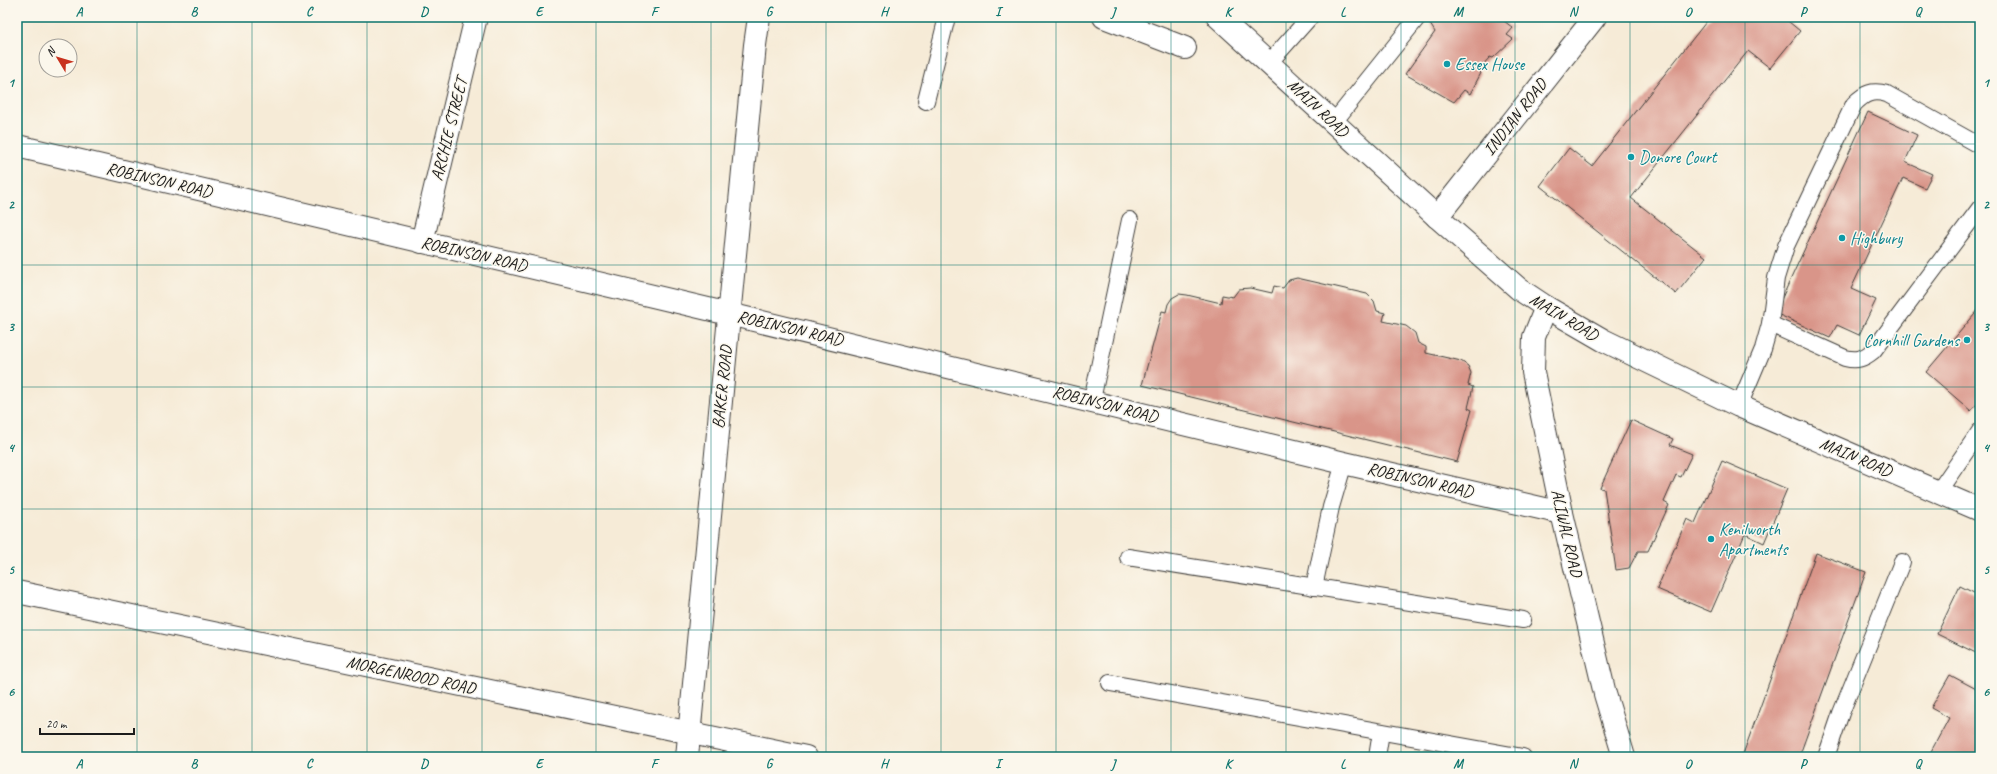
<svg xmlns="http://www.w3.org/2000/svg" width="1997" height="774" viewBox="0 0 1997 774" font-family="Caveat,sans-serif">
<rect width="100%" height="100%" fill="#fbf7ec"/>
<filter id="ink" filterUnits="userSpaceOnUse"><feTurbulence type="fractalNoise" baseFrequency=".025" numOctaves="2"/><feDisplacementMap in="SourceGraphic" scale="8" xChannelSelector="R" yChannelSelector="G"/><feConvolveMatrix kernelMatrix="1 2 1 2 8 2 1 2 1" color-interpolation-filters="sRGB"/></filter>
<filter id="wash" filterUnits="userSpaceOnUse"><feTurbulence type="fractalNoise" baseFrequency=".012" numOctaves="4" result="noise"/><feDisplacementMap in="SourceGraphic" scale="16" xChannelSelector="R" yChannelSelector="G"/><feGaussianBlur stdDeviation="0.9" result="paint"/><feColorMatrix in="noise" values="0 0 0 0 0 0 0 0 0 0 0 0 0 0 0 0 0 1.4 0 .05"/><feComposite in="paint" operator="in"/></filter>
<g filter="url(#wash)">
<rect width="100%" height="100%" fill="#f6ebd7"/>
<g id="blocks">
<g fill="#d99589">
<path d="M1442,17L1446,19L1448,17H1499L1513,28L1507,35L1513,39L1493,58L1490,57L1478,70L1481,73L1470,94L1464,90L1454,102L1405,74L1435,32L1430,24V18Z"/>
<path d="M1710,17H1783L1800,31L1770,68L1748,51L1631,198L1706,257L1676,294L1540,186L1569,148L1592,166Z"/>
<path d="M1868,112L1917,135L1905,162L1932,174L1925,188L1903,178L1851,289L1876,300L1859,335L1837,325L1830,338L1775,313Z"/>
<path d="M1297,278L1367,294L1374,301L1377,311L1385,313L1383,321L1406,326L1415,333L1418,343L1426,347V353L1461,361L1468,366L1471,373L1468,385L1473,387L1468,408L1472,410L1457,462L1142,385L1162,311L1166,312L1168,304L1172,298L1179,294L1187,295L1221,303L1222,295L1233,297L1239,289L1250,288L1272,293L1274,286L1283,288L1289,280Z"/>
<path d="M1980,308V400L1971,411L1926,372Z"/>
<path d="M1631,420L1673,439L1670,445L1692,454L1681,477L1676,475L1664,502L1669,505L1648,551H1638L1629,568L1616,570L1604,489L1600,488Z"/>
<path d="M1722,461L1787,489L1764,543L1745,534L1711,612L1657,589L1687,519L1695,523Z"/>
<path d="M1816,553L1866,572L1799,757H1742Z"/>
<path d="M1960,586L1980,596V655L1937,634Z"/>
<path d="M1950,675L1980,691V757H1928L1949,718L1931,708Z"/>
</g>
</g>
</g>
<g filter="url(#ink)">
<use href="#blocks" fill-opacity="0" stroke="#3d3b38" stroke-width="1"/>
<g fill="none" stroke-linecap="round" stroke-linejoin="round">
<g stroke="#3d3b38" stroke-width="18">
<g id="lane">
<path d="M1269,63L1310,17"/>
<path d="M926,101L947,17"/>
<path d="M1334,122L1418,17"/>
<path d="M1770,324L1845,358C1857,361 1863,359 1873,351L1980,208"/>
<path d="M1092,400L1130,220"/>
<path d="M1739,406L1763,349L1770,324L1776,278L1786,246L1854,104C1865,93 1872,90 1887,94L1980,146"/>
<path d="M1938,492L1980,431"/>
<path d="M1128,557L1523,620"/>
<path d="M1314,587L1331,507L1344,463"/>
<path d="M1110,683L1523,757"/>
<path d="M1377,757L1381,732"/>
<path d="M1826,757L1841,713L1902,562"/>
</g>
</g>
<g stroke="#3d3b38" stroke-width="24">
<g id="street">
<path d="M1104,17L1185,48"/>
<path d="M17,146L729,314L1344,463L1562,513"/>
<path d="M1437,217L1595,17"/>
<path d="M422,242L476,17"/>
<path d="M17,592L806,757"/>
<path d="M687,757L755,45L759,17"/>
</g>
</g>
<g stroke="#3d3b38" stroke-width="24">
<g id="secondary">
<path d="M1218,17L1437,217L1519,289L1546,307L1603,340L1739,406L1980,510"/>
<path d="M1546,307L1534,337L1533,372L1562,513L1605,694L1624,757"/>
</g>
</g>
<use href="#lane" stroke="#fff" stroke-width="16"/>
<use href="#street" stroke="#fff" stroke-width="22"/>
<use href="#secondary" stroke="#fff" stroke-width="22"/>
</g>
</g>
<path fill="none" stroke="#0f766e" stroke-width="1" stroke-opacity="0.55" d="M137,17V757M252,17V757M367,17V757M482,17V757M596,17V757M711,17V757M826,17V757M941,17V757M1056,17V757M1171,17V757M1286,17V757M1401,17V757M1515,17V757M1630,17V757M1745,17V757M1860,17V757M17,144H1980M17,265H1980M17,387H1980M17,509H1980M17,630H1980"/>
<g fill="#0f9aa8" stroke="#fbf7ec" stroke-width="1.5">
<circle cx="1447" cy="64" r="4"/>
<circle cx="1631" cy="157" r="4"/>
<circle cx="1842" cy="238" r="4"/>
<circle cx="1967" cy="340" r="4"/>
<circle cx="1711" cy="539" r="4"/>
</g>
<g text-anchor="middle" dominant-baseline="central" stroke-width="3" stroke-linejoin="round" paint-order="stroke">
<g font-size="17" fill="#0d838f" stroke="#fbf7ec" text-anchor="start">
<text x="1455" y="64">Essex House</text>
<text x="1639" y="157">Donore Court</text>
<text x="1850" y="238">Highbury</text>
<text x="1959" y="340" text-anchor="end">Cornhill Gardens</text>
<text x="1719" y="529">Kenilworth<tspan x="1719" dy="20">Apartments</tspan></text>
</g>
<g font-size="17" fill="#1c1c1c" stroke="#fbf7ec">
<text transform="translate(1318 108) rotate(43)">MAIN ROAD</text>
<text transform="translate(1515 117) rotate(-52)">INDIAN ROAD</text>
<text transform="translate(449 129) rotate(-76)">ARCHIE STREET</text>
<text transform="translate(159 180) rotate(13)">ROBINSON ROAD</text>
<text transform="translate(474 254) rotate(13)">ROBINSON ROAD</text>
<text transform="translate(1564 317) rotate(31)">MAIN ROAD</text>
<text transform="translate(790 328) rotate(13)">ROBINSON ROAD</text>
<text transform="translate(722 387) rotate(-84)">BAKER ROAD</text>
<text transform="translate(1105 404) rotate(14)">ROBINSON ROAD</text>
<text transform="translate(1856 457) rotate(23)">MAIN ROAD</text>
<text transform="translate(1420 480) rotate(13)">ROBINSON ROAD</text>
<text transform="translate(1567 533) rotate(77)">ALIWAL ROAD</text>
<text transform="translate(411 675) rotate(12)">MORGENROOD ROAD</text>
</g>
</g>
<rect width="1997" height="774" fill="none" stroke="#fbf7ec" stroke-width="44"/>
<g transform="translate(58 58) rotate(308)"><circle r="19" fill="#fbf7ec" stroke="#a29f99"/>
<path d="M0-3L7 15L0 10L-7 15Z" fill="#c8321e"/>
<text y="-6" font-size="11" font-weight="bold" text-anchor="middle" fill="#1c1c1c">N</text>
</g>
<path d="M40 728v6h94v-6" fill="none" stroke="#1c1c1c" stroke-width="2"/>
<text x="46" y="728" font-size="12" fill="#1c1c1c" stroke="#fbf7ec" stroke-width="3" paint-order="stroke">20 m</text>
<rect x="22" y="22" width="1953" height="730" fill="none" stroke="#0f766e" stroke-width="1.5"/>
<g font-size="13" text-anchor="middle" font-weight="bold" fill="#0f766e">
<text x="79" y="16">A</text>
<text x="194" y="16">B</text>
<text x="309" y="16">C</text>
<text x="424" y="16">D</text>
<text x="539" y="16">E</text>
<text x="654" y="16">F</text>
<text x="769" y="16">G</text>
<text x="884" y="16">H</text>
<text x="998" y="16">I</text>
<text x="1113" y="16">J</text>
<text x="1228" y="16">K</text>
<text x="1343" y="16">L</text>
<text x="1458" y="16">M</text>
<text x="1573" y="16">N</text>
<text x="1688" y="16">O</text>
<text x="1803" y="16">P</text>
<text x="1918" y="16">Q</text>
<text x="11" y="87">1</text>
<text x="1986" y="87">1</text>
<text x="11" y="209">2</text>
<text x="1986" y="209">2</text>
<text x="11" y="331">3</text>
<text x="1986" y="331">3</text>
<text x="11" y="452">4</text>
<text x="1986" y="452">4</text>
<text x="11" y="574">5</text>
<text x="1986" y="574">5</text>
<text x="11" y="696">6</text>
<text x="1986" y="696">6</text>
<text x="79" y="768">A</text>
<text x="194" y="768">B</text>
<text x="309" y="768">C</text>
<text x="424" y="768">D</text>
<text x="539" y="768">E</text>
<text x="654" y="768">F</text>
<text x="769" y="768">G</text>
<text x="884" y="768">H</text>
<text x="998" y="768">I</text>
<text x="1113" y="768">J</text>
<text x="1228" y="768">K</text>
<text x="1343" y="768">L</text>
<text x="1458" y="768">M</text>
<text x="1573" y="768">N</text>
<text x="1688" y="768">O</text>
<text x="1803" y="768">P</text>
<text x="1918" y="768">Q</text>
</g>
</svg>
